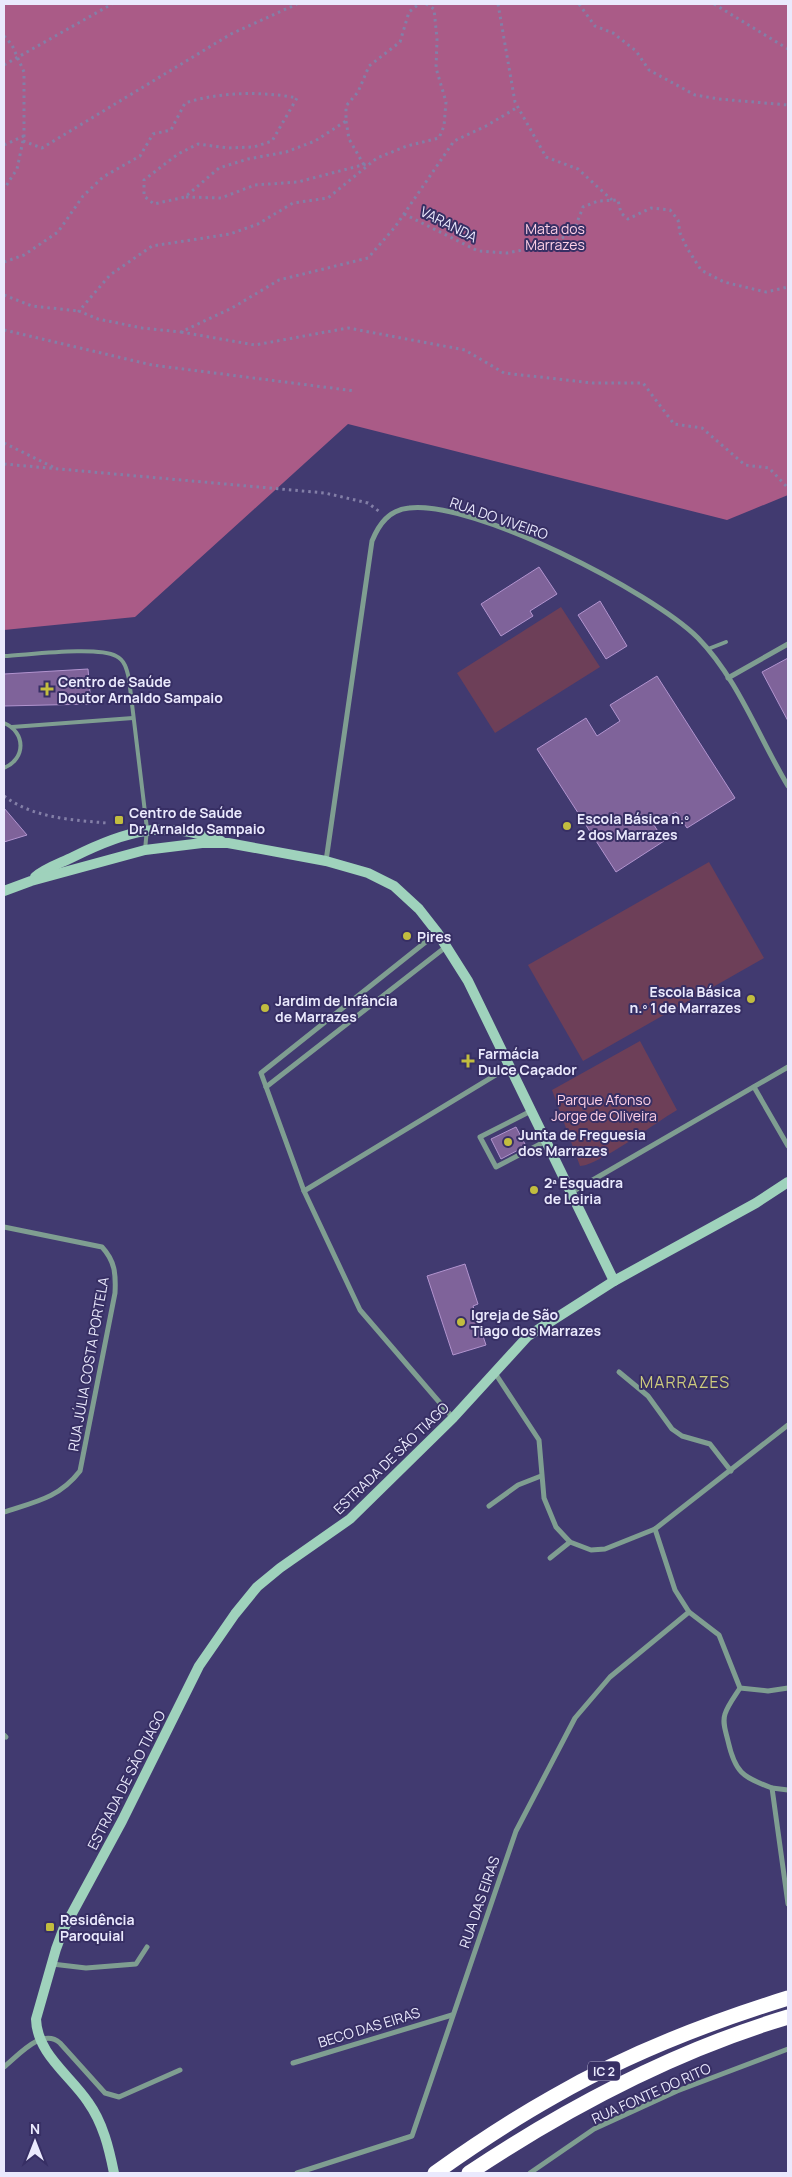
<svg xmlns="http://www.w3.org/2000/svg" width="792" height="2177" viewBox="0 0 792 2177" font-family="Manrope,sans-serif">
<rect width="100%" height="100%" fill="#413a70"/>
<g fill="#6d3f58">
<path d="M561,607L600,667L495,733L457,673Z"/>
<path d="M709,862L764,958L583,1061L528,965Z"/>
<path d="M640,1041L677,1110C658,1121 598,1166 580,1166L552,1090Z"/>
</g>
<path fill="#aa5b87" d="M4,4H788V495L727,520L348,424L135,617L4,630Z"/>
<g fill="#7f639a" stroke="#b294cf">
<path d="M539,567L557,594L530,611L533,616L501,636L481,604Z"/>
<path d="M600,601L627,646L606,659L578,615Z"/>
<path d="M788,658V721L762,672Z"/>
<path d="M88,669L91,704L4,706V674Z"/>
<path d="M657,676L735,798L687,828L676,812L654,825L664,841L616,872L537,749L586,718L597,736L620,721L610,705Z"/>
<path d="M4,808L27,835L4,842Z"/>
<path d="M516,1127L526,1146L501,1159L491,1139Z"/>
<path d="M465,1264L478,1304L473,1306L486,1345L453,1355L427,1276Z"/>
</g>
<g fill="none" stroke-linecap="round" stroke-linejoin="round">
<g stroke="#837fa7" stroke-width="3" stroke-dasharray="2.5 4" stroke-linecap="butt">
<path d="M426,4L434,9L437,39L436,68L446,102L444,126L439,138L407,146L377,158L328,198L293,203L258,224L230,234L152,246L110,275L79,311L98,319L142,328L181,332L232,308L279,280L368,258L395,227L454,141L486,126L518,107"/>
<path d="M498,4L515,102L546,157L578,169L612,200"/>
<path d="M579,4L595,26L613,33L636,51L649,70L695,95L719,99L788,105"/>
<path d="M714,4L788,49"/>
<path d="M4,36L12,45L24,72V136L17,169L4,189"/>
<path d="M4,65L112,4"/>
<path d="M346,121L349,139L364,165"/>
<path d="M23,141L42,148L231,34L297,4"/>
<path d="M4,145L24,136"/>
<path d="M186,197L221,198L255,185L298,182L370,163"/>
<path d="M404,214L478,251L507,253L544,246L573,233L583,207L598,201L618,200L621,213L628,219L651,208L670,210L678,220L680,233L687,248L701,270L724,282L766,292L788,287"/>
<path d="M4,262L24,255L58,232L83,196L103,177L140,156L153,134L171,130L185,103C219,92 262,91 297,98L272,141L254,147L228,148L198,144L178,154L144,180V196L154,204L185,197L219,168L248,159L286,152L315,141L346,121V106L358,92L369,66L400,42L409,12L419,4"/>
<path d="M4,295L32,306L79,311"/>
<path d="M4,330L152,365L355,391"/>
<path d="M181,332L255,345L348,328L465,350L504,373L593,383H643L674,424L702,428L745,465L769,468L788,488"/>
<path d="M4,443L57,469"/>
<path d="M4,464L325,493L368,503L380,512"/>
<path d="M4,796C33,818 72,820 107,823"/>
</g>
<g stroke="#7f9e91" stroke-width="4">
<path d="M708,649L726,642"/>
<path d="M4,656C28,655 97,646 116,656C125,660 127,670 129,679L147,829L145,850"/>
<path d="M4,723C26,732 26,759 4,768"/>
<path d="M12,727L133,718"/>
</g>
<g stroke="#7f9e91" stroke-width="5">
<path d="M728,678L788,644"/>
<path d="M326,861L372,541C379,524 389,510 409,508C473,500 652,592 698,638C738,679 759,738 788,786"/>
<path d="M437,933L261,1073L304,1191L360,1310L453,1418"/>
<path d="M266,1087L447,946"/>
<path d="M754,1087L788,1146"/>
<path d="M531,1111L480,1137L496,1167L546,1141"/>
<path d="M304,1191L509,1067"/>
<path d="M572,1192L788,1067"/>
<path d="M4,1227L102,1247C115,1261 116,1274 115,1293L80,1471C59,1498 35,1502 4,1512"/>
<path d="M619,1372L648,1396L672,1429L682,1436L710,1444L731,1471"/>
<path d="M495,1373L539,1440L544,1498L556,1527L570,1542L591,1550L605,1549L655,1529L788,1425"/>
<path d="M489,1506L518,1485L541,1476"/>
<path d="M655,1529L675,1590L689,1612L719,1635L740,1688L768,1691L788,1688"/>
<path d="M550,1558L570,1542"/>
<path d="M740,1688C735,1696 728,1705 725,1714C722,1723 726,1732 728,1741C735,1772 742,1777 772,1788L788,1904"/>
<path d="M4,1735L6,1737"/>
<path d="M772,1788L788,1790"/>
<path d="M52,1964L86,1968L136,1964L147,1947"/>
<path d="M293,2063L452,2015"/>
<path d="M4,2067C18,2056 42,2027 60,2043L105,2093L119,2097L180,2070"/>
<path d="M297,2173L412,2136L516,1831L575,1718L610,1677L689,1612"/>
<path d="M530,2173L594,2129L677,2091L788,2049"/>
</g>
<g stroke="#9fd2bc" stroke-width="10">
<path d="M35,877C45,868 61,863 73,857C125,831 164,819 221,841"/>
<path d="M4,891L31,881L145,850L202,843H228L326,861L368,873L394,886L419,909L437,932L468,981L614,1281"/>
<path d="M114,2173C109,2148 103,2123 88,2102C70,2075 37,2054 36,2019L56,1949L63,1930L122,1821L199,1666L235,1614L257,1587L280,1568L350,1519L453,1418L528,1336L614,1281L756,1203L788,1182"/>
</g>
<g stroke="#fff" stroke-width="15">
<path d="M435,2173C473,2146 512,2120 553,2097C627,2054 707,2023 788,1998"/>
<path d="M469,2173C568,2107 674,2051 788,2017"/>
</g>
</g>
<g fill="#c2bd3f" stroke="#372f64" stroke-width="2">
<path d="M44.5 681.5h5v5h5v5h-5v5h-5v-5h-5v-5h5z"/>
<rect x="114" y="815" width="10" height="10" rx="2.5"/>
<circle cx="567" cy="826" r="5"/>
<circle cx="407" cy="936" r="5"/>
<circle cx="751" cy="999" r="5"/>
<circle cx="265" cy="1008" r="5"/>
<path d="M465.5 1053.5h5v5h5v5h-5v5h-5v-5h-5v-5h5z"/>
<circle cx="508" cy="1142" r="5"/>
<circle cx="534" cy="1190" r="5"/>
<circle cx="461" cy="1322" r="5"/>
<rect x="45" y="1922" width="10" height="10" rx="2.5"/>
</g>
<g text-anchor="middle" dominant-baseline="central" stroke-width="4" stroke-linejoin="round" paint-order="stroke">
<rect fill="#372f64" stroke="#b4b1cf" stroke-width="1" x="588" y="2061.5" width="32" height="19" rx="4"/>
<g font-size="12" font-weight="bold" fill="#eae9fd">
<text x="604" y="2071">IC 2</text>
</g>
<g font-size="14" fill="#eae9fd" stroke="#372f64">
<text transform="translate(449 224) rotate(27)">VARANDA</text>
<text transform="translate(499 518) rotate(19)">RUA DO VIVEIRO</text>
<text transform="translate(88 1364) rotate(-80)">RUA JÚLIA COSTA PORTELA</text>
<text transform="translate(391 1458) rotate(-44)">ESTRADA DE SÃO TIAGO</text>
<text transform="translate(126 1780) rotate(-63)">ESTRADA DE SÃO TIAGO</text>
<text transform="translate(479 1902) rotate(-71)">RUA DAS EIRAS</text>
<text transform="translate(369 2027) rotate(-17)">BECO DAS EIRAS</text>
<text transform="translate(651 2093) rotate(-24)">RUA FONTE DO RITO</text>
</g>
<g font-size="14" fill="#fed0e6" stroke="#372f64">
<text x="555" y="228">Mata dos<tspan x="555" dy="16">Marrazes</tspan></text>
<text x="604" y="1099">Parque Afonso<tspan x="604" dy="16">Jorge de Oliveira</tspan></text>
</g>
<g font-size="14" font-weight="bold" fill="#eae9fd" stroke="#372f64" text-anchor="start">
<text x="58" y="681">Centro de Saúde<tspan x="58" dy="16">Doutor Arnaldo Sampaio</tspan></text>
<text x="129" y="812">Centro de Saúde<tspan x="129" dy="16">Dr. Arnaldo Sampaio</tspan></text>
<text x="577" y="818">Escola Básica n.º<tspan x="577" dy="16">2 dos Marrazes</tspan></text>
<text x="417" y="936">Pires</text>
<text x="741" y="991" text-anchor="end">Escola Básica<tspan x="741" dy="16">n.º 1 de Marrazes</tspan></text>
<text x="275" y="1000">Jardim de Infância<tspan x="275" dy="16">de Marrazes</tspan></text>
<text x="478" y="1053">Farmácia<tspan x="478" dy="16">Dulce Caçador</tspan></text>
<text x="518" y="1134">Junta de Freguesia<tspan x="518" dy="16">dos Marrazes</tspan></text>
<text x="544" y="1182">2ª Esquadra<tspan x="544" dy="16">de Leiria</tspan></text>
<text x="471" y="1314">Igreja de São<tspan x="471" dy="16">Tiago dos Marrazes</tspan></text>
<text x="60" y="1919">Residência<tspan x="60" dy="16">Paroquial</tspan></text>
</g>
<g font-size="16" letter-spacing="1" fill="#cdcb7d" stroke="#372f64">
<text x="685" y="1382">MARRAZES</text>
</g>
</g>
<rect width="792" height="2177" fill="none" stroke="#eae9fd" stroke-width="10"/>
<g transform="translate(35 2142)" stroke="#372f64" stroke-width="4" paint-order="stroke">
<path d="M0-4L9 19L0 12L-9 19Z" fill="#eae9fd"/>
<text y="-8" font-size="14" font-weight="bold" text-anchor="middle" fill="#eae9fd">N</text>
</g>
</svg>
